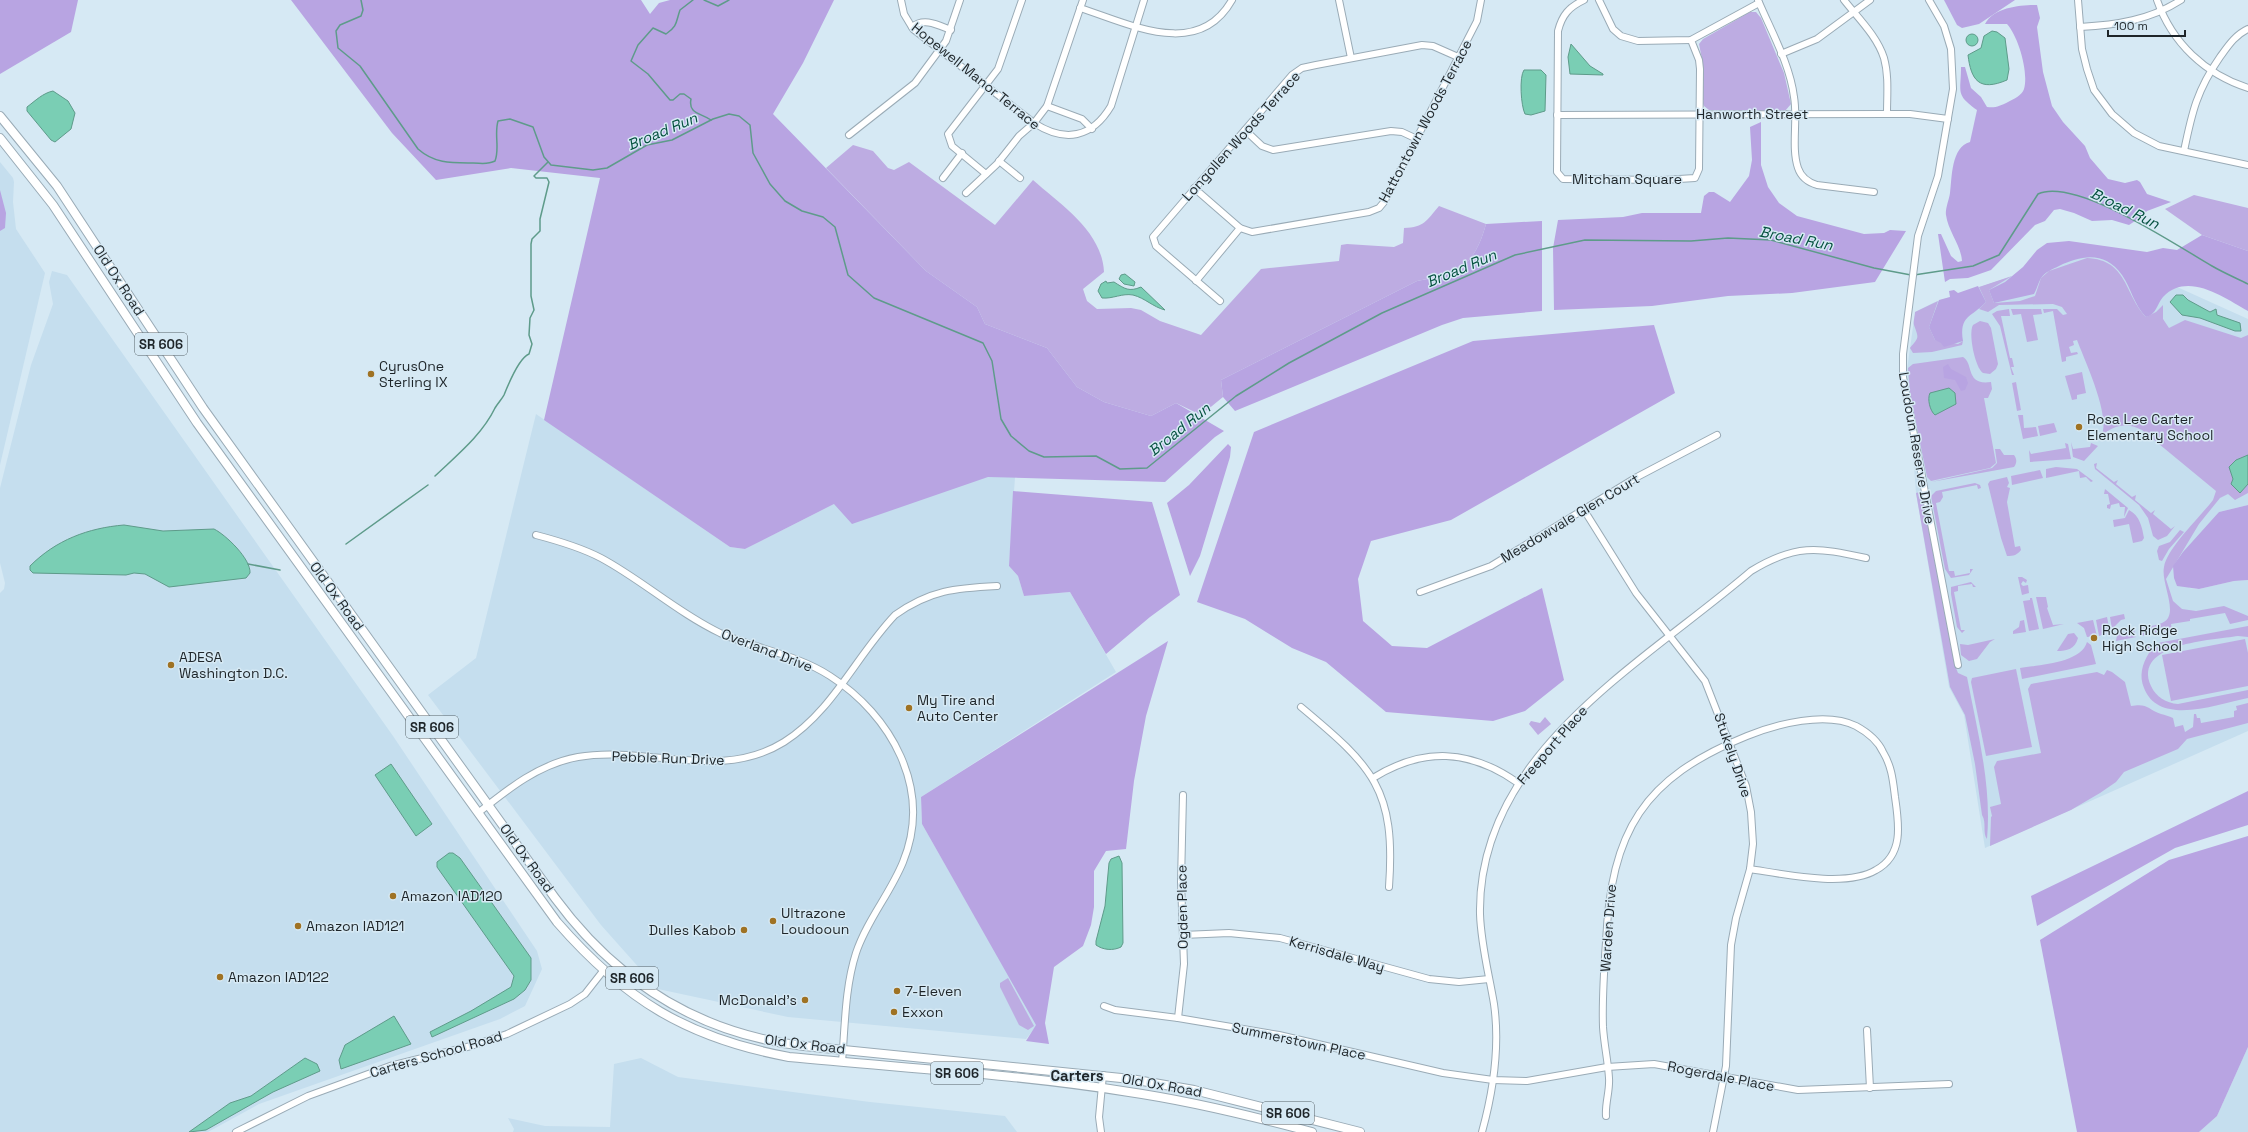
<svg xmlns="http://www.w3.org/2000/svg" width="2248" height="1132" viewBox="0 0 2248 1132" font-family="'Space Grotesk',sans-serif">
<rect width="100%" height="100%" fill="#d6e9f4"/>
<g fill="#c5deee">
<path d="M0,162L13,178L14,182L13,202L16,229L45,273L0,465Z"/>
<path d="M2093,249L2248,319V505L2219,512L2189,588L2199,589L2234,581L2248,580V731L1985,848L1964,715L1949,687L1916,493L1907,370L1915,312L1935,302Z"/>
<path d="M52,271L67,275L393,736L537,951L542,969L525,1006L500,1019L259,1104L208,1132H0V593L4,589L5,583L0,563V488L31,365L53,304L49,282Z"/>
<path d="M536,414L730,547L745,549L834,504L988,477H1015L1009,566L1018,576L1024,596L1070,592L1116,672L921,797L922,824L1037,1025L1026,1039L788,1017L658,989L601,925L428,695L476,658Z"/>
<path d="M2248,1047V1132H2199L2217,1116Z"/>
<path d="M641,1058L678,1077L870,1102L1005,1116L1017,1132H513L514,1129L508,1118L545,1126L610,1127L614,1064Z"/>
</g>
<g fill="#bdace2">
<path d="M1750,12H1756L1761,18L1784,73L1791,104L1785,111L1709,110L1704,106L1702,102L1703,64L1699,44L1703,39Z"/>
<path d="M853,145L873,151L888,168L894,170L909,162L995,225L1033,180C1061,205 1102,231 1104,272L1083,289L1087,301L1097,309L1131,308L1141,310L1160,321L1201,335L1261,269L1339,261L1341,245L1347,244L1394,247L1403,243L1404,228C1425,227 1426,221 1439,206L1486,224C1474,267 1459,273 1417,281L1221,380L1223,397L1201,415L1176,403L1151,416L1104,402L1077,387L1047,348L985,324L977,307L926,271L826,168Z"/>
<path d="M2194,195L2248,208V251L2202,235L2165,209Z"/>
<path d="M2087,258C2128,260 2124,294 2146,317L2156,312L2163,305V319L2169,328L2185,320L2241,338L2248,335V493L2235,500L2228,494L2220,498L2199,524L2166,579L2173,601L2182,609L2196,611L2224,606L2248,616V620L2230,624L2225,613L2190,619V621L2171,624L2172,630L2141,636L2139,628C2147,626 2163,626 2168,618C2175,606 2161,581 2164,567C2167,548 2201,516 2213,500L2216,491L2142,430C2126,422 2114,425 2101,436C2112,418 2084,359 2077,340L2073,341L2074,345L2069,347L2071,353L2077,352L2078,354L2066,357V361L2062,362L2053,311L2044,313L2043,309H2057L2063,315L2067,314L2062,307L2053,304L1999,305L1988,312L1979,309L1986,302L1979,287L2012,276L1989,290L1994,303L2020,301L2035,296L2041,278L2049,271Z"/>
<path d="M1938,301L1929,327L1935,340L1958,344L1963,341L1962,345L1932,352L1913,353L1910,348C1919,337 1919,339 1914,325C1913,322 1915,316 1915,312Z"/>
<path d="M2009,309L2010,316H2001L2010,358H2012L2014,367H2011L2014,375H2012L2000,326L1992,314L1997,311Z"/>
<path d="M2011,309H2041L2042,314L2033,315L2038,340L2027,342L2021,314L2013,315Z"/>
<path d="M1980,321L1988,323L1991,328L1998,364L1996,369L1990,374L1983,373C1975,368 1968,333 1973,325Z"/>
<path d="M1963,357C1974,363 1965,386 1991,382L1992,389L1988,398H1984L1996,463L1990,468L1931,481L1927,477L1910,393L1908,368L1913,364Z"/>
<path d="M2082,372L2086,393L2077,395V399L2072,400L2065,376Z"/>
<path d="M2016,382L2021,410L2017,411L2012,383Z"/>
<path d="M2023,415L2024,428L2036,427L2038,436L2023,439L2018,415Z"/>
<path d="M2054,423L2057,432L2040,436L2038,426Z"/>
<path d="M2071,442L2073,449L2090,447L2091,443L2098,446L2084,461L2073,457Z"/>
<path d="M2065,443L2068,444L2071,459L2030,462L2029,450L2031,454L2066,448Z"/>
<path d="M1995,449H2000L2004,455H2014C2017,459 2017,463 2014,467L1931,482L1992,468L1997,463Z"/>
<path d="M2097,463L2096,468L2114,482L2118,480L2116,484L2132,497L2136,495L2135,500L2151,513L2155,510L2153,514L2171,529L2175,526L2167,536L2158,540L2153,536L2148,518L2139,505L2095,469L2094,464Z"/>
<path d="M2056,467L2077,469L2093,481L2091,482L2086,477L2080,478L2079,471L2046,478V469Z"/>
<path d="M2040,470L2043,478L2012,485L2011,476Z"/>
<path d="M2007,477L2009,483L2007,487L2010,488L2007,502L2015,547L2020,546L2021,550C2017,555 2014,556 2007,556L2001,538L1988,484L1990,481Z"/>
<path d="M1975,483L1980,485L1981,488L1978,489L1977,485L1942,492L1943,497L1940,502L1936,503L1949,571H1954L1955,576L1970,573V569H1973L1969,575L1951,578L1945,569L1931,496L1936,491Z"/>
<path d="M2105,489L2128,508L2124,517L2125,507H2120L2119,503L2111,505L2110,509L2107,508V505L2110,504L2108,494H2104Z"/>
<path d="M1920,492L1919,494L1922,497L1956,668L1958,673L1967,677C1977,730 1992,785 1987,839C1982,832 1987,823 1982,815L1975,764L1965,715L1950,687L1916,493Z"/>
<path d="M2129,510C2140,516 2142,527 2144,538L2142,541L2133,543L2129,524L2114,527L2113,520L2125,518Z"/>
<path d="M2180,530L2184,532L2169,549L2162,561L2159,560L2157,551L2159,546L2170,542Z"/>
<path d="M2018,577H2022L2027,580L2026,583L2023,581L2021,584L2023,586L2028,585L2029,593L2022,595Z"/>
<path d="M1971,582L1976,587H1973L1972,584L1958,586V591L1954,592L1961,630H1965L1962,633L1957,627L1951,594V587Z"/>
<path d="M2036,597H2046L2048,607L2047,608L2053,625L2064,624L2043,629Z"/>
<path d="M2030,598H2032L2039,629L2029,631L2023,601L2030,600Z"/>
<path d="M2124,614L2125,619L2121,620L2112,629L2110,617Z"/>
<path d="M2107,617L2110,632L2099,636L2096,620Z"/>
<path d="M2024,620L2026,632L2013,634V631L2019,627L2020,621Z"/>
<path d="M2093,620L2097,636L2087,637L2084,628L2077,623Z"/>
<path d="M2248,626V637L2238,636C2213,640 2132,643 2151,686C2156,697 2166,703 2178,704L2248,690V698C2218,704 2159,727 2144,688C2139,676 2142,664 2149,653L2147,645Z"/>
<path d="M2134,629L2136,637L2116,641L2117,635Z"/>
<path d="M2074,633L2078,638C2075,649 2067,651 2057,651L2068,634Z"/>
<path d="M1995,639L1990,642L1977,659L1969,661L1961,655L1960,644L1968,645Z"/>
<path d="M2245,639L2248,653V686L2171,701L2162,655Z"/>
<path d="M2087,642L2091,645L2096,664L2022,679L2020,668C2039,665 2081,663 2087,642Z"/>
<path d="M2016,669L2032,747L1986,756L1971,682L1972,678Z"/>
<path d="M2107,670L2112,672L2125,682L2131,706C2148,703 2147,709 2161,714C2165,715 2169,716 2173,718L2175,727L2183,725L2185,732L2193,727L2194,714H2196L2197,718H2200L2201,723L2234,717V711L2237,710L2236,706L2248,703V723L2187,739L2178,749L2124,772L2116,782L2100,793L2071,810L1990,846L1991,817L1992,816L1990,807L2001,804L1994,767L1997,761L2041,753L2028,689L2031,684L2097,672L2104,675Z"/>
<path d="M1545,717L1551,724L1538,735L1529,724L1531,721L1540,723Z"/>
<path d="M1008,978L1034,1026L1028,1030L1019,1025L1000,987V983Z"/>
</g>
<g fill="#b8a4e2">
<path d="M0,0H78L71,32L0,74Z"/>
<path d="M291,0H641L650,14L659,3L670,0H834L803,63L773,114L926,271L977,307L985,324L1047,348L1077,387L1104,402L1151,416L1176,403L1224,431L1215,437L1165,482L988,477L852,524L834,504L745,549L730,547L544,420L600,178L511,168L436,180L392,133Z"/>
<path d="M1944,0H2015L1979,24L1962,28L1957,25Z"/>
<path d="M2037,5L2040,18L2037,27L2043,72L2052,106L2063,122L2085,146L2090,158L2108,179L2125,183L2137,180L2140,182L2147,194L2171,202L2147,211L2141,217L2129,225L2112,220L2092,221L2074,213L2060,209L2054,210L2045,221L2035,225L1991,270L1968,278L1950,279L1945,282L1938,234H1941L1951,256L1958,262L1962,261C1961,245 1948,231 1946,215C1945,209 1949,200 1950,193C1952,178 1951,147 1970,142L1977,110C1955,94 1961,93 1961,67H1965L1971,88L1981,97L1987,107C1996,108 2000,106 2008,102C2014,99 2022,95 2024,89C2029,72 2018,36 2007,24H1985C1994,7 2021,5 2037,5Z"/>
<path d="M1761,122V165L1768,187L1779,203L1797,216L1864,234L1884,233L1890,230L1906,231L1875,282L1792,293L1728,296L1652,306L1554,310L1553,248L1558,220L1623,217L1642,213H1701L1704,196L1709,192H1714L1730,202L1749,176L1752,160L1750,127Z"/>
<path d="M0,190L6,213L5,228L0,231Z"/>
<path d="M1542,221V311L1463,318L1442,325L1235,411L1223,397L1221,380L1417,281C1459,273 1474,267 1486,224Z"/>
<path d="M2202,235L2248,251V311C2224,298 2188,271 2163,297C2157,304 2156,315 2146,317C2134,305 2131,288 2122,275C2105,251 2082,255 2059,266C2053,269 2045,272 2041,278C2038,283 2037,289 2034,294L1994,303L1989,290L2005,282L2023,267L2037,250L2047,243L2069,241L2147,252L2163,248L2177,250Z"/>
<path d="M1978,286L1986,302C1971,318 1959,315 1963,341L1944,347L1941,343L1935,340L1929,327L1939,300L1950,297L1949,291L1954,290L1958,293Z"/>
<path d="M1654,325L1675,393L1451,520L1371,541L1358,579L1363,621L1392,646L1427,648L1542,588L1564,680L1525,711L1493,721L1386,712L1326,662L1292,648L1245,619L1197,602L1254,432L1473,341Z"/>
<path d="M1948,364L1951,369L1966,377L1968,383L1965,390L1961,391L1955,380L1944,378L1943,367Z"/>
<path d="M1228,444L1231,447L1230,457L1200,556L1190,576L1167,503L1189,485Z"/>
<path d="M1013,491L1152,502L1180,595L1150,617L1106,654L1070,592L1024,596L1018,576L1009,566Z"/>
<path d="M2248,505V580L2234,581L2199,589L2177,586L2174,578L2173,566L2183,552L2219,512Z"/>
<path d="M1168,641L1146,716L1134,781L1126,849L1106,851L1094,871V907L1091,925L1083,946L1054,967L1045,1023L1049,1044L1026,1041L1036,1025L922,824L921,797Z"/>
<path d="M2248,791V825L2175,848L2037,926L2031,896Z"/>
<path d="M2248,836V1047L2217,1116L2199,1132H2077L2040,940L2169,860Z"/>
</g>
<g fill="#7aceb4" stroke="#5e9b8a">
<path d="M1992,31L1997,32L2005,38L2009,69L2007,80C1979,92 1971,80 1968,55L1981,48L1984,36Z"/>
<circle cx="1972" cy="40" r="6"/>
<path d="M1571,44L1590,66L1603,74V75L1570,74L1568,57Z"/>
<path d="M1524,70H1541L1546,75L1545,111L1531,115L1525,114C1521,106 1519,77 1524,70Z"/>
<path d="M53,91L68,101L75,113L71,129L55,142L51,140L27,111V107C35,101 43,93 53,91Z"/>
<path d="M1125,274L1135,282L1134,286L1124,284L1119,279L1121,275Z"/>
<path d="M1106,281L1107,283L1114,282C1125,289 1129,292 1141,287L1165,310C1153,307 1145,298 1133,295C1122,293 1113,299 1102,298L1098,291L1101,284Z"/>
<path d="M2176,295H2183L2188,300L2210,312L2216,309L2217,315L2240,323L2241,331H2235L2200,318L2182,315L2170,302Z"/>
<path d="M1949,388L1955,393L1956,404L1935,415C1930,411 1927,399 1930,393Z"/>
<path d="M2248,455V484L2240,493L2231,484L2233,479L2229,467L2236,460Z"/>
<path d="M124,525L163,531L214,529C226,535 251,559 250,573L246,578L169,587L145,574L134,573L126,575L33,573L30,570V566C56,540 88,528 124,525Z"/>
<path d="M391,764L432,824L416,836L375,775Z"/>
<path d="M449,853H453L460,858L531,958V980L525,990L514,999L432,1037L430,1032L471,1011L511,987L514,976L437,867V862Z"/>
<path d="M1119,856L1122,863L1123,943L1121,947C1113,951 1103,950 1096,945V941L1105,906L1109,863L1111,859Z"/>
<path d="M394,1016L411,1044L341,1069L339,1060L345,1045Z"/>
<path d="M305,1058L317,1064L320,1071L273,1092L206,1130L189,1132L230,1103L251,1096Z"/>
</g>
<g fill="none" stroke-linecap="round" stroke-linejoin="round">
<g stroke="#5e9b8a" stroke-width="1.5">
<path d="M361,0L363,10L361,16L340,25L336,31L338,48L360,66L418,149C435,164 452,163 473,163C481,163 487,165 495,161C500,148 494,135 498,121L510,119L533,127L544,157L551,165L593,170L607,168L647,145L672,140L713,119L729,114L739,116L750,125L753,153L770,184L785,201L802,211L823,217L835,227L848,275L874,298L983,343L992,361L1001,419L1011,436L1029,451L1044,457L1096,456L1120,469L1147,468L1236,396L1289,363L1382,313L1515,255L1585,240L1691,241L1728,238L1771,240L1874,268L1911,275"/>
<path d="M693,0L680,10C676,21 678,26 666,34L653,28L638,45L631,61L648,74L670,100H673L680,94H684L691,99C688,114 701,113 711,120"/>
<path d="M704,0L718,6L729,0"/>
<path d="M1914,275L1973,266L1999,255L2038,194C2076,177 2177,246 2212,266C2224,273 2236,278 2248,284"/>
<path d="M435,476C457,455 482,435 495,408C498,403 502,399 504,395C508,385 519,358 529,354L532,344L529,335L530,318L534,310L531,296V244L532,239L540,231V219L549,182L547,178H536L534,176L548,162"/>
<path d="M346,544L428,485"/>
<path d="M248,564L280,570"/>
</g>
<g stroke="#9aabb6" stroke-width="8">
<g id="minor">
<path d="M901,0L904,14L913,29L1034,123C1065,143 1092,138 1111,106L1144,0"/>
<path d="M1339,0L1351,58"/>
<path d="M1584,0C1569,7 1562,15 1558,31L1557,172L1563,179L1663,180L1695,178L1699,169L1700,69L1699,60L1691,40"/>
<path d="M1599,0L1613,29L1621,36L1638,41L1691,40L1759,3"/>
<path d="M1758,0C1771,31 1790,64 1794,97C1798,119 1791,148 1798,168C1801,177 1807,182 1817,185L1874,192"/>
<path d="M1844,0C1858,18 1877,36 1884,58C1889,76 1887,95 1887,114"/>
<path d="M1929,0L1944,26L1951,49L1953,89L1938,176L1918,236L1903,354V377L1958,665"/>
<path d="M2078,0L2082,49L2087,69L2094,90L2112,114L2134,133L2159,146L2248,165"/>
<path d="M2157,0C2172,43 2205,74 2248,88"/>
<path d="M1080,8C1130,24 1198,60 1232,0"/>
<path d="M912,27C924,17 938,25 951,30"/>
<path d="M2080,27C2117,25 2150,20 2181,0"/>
<path d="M1781,54L1817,39L1870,0"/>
<path d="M1047,106L1082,119L1092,129"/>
<path d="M1557,115L1887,114H1910L1948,119"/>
<path d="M1245,130L1262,146L1273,150L1391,131L1402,132L1417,139"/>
<path d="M849,135L915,83L946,41L960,0"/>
<path d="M2184,151C2192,112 2197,90 2220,57C2228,46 2235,35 2248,29"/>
<path d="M999,161L1020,178"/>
<path d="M986,174L952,146L948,134L998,69L1022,0"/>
<path d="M943,178L962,153"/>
<path d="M1194,188L1240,228L1252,232L1369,212L1379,208L1384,202L1477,21L1481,0"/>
<path d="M966,193L997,164L1019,136L1034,123L1047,106L1083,0"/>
<path d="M1196,281L1240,228"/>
<path d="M1220,301L1156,246L1153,237L1292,75L1302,68L1316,65L1422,45L1433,46L1458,57"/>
<path d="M1584,510L1636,593L1705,681L1746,786L1751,812L1753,844L1750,869L1736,918L1731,945L1726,1066L1713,1132"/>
<path d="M536,535C559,541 580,547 601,558C642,580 678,613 720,633C756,649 796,654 830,676C891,715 933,789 903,862C890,894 867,920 856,953C845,987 845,1026 842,1062"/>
<path d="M1420,592L1491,566L1637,477L1717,435"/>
<path d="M1301,707C1373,767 1396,789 1389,887"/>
<path d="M1373,778C1423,747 1470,749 1518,783"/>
<path d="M478,813C508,789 539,764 578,757C647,745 720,782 784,742C833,711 856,656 895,615C930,590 956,588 997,586"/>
<path d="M1183,935L1229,933L1280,938L1429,979L1459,982L1489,979"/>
<path d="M1104,1006L1115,1010L1178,1018L1279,1035L1443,1073L1493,1080L1527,1081L1607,1067L1654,1064L1798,1090L1949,1084"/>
<path d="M1178,1018L1184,964L1181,882L1183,795"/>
<path d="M1867,1030L1870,1088"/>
<path d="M1606,1116C1605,1103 1610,1091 1609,1078C1608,1061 1604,1044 1603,1027C1602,999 1604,970 1606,942C1611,831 1643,778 1747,736C1777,724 1826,711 1856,726C1867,732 1878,741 1883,752C1892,767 1893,781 1895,797C1899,824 1904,855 1876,870C1846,888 1783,874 1750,869"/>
<path d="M236,1132L308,1096L390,1066L471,1046L507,1034L570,1004L585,994L603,971"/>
<path d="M1101,1132L1099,1117L1103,1075"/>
<path d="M1482,1132C1493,1092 1500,1046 1494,1004C1489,974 1481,945 1480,914C1477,753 1644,663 1751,571C1795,544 1817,547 1866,558"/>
</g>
</g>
<g stroke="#9aabb6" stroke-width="10">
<g id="major">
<path d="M0,116L57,186L203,408L555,898C617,982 699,1034 804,1046L1131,1079L1194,1090L1360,1132"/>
<path d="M0,138L53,205L197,423L557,922C625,1000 687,1038 789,1057C902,1068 1017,1074 1129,1092C1191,1101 1252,1116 1312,1132"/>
</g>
</g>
<use href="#minor" stroke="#fff" stroke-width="6"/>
<use href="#major" stroke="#fff" stroke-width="8"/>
</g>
<g fill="#9f7223" stroke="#d6e9f4" stroke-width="1.5">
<circle cx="371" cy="374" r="4"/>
<circle cx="2079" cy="427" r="4"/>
<circle cx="2094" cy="638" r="4"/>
<circle cx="171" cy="665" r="4"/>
<circle cx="909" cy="708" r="4"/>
<circle cx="393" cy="896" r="4"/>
<circle cx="773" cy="921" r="4"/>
<circle cx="298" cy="926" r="4"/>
<circle cx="744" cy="930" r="4"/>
<circle cx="220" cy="977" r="4"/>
<circle cx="897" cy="991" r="4"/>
<circle cx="805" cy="1000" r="4"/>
<circle cx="894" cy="1012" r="4"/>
</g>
<g text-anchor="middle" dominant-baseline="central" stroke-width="3" stroke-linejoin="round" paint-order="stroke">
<g fill="#d6e9f4" stroke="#556066" stroke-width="1">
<rect x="135" y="333" width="52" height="22" rx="3"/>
<rect x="406" y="716" width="52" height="22" rx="3"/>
<rect x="606" y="967" width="52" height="22" rx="3"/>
<rect x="931" y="1062" width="52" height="22" rx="3"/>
<rect x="1262" y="1102" width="52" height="22" rx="3"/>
</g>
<g font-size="13" font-weight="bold" fill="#1e2529">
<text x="161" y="344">SR 606</text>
<text x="432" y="727">SR 606</text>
<text x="632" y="978">SR 606</text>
<text x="957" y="1073">SR 606</text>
<text x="1288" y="1113">SR 606</text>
</g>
<g font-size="14" fill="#1e2529" stroke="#d6e9f4">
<text transform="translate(976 76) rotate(39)">Hopewell Manor Terrace</text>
<text x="1752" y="114">Hanworth Street</text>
<text transform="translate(1425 121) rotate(-62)">Hattontown Woods Terrace</text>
<text transform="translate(1241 136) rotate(-48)">Longollen Woods Terrace</text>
<text x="1627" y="179">Mitcham Square</text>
<text transform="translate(119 280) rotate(57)">Old Ox Road</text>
<text transform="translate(1917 448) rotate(80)">Loudoun Reserve Drive</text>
<text transform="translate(1570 518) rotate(-31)">Meadowvale Glen Court</text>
<text transform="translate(337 596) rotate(54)">Old Ox Road</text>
<text transform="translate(767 650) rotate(21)">Overland Drive</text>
<text transform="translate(1552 745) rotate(-49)">Freeport Place</text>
<text transform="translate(1733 755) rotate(71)">Stukely Drive</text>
<text transform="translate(668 758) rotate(2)">Pebble Run Drive</text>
<text transform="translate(527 858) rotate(54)">Old Ox Road</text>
<text transform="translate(1182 907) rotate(-91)">Ogden Place</text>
<text transform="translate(1608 928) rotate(-86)">Warden Drive</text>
<text transform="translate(1337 954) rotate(16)">Kerrisdale Way</text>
<text transform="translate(1299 1041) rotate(12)">Summerstown Place</text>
<text transform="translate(805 1044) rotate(7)">Old Ox Road</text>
<text transform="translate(436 1054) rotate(-16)">Carters School Road</text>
<text transform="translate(1721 1076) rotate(11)">Rogerdale Place</text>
<text transform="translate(1162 1085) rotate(10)">Old Ox Road</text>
</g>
<g font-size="14" fill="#1e2529" stroke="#d6e9f4" text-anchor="start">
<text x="379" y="366">CyrusOne<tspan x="379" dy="16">Sterling IX</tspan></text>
<text x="2087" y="419">Rosa Lee Carter<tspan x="2087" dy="16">Elementary School</tspan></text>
<text x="2102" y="630">Rock Ridge<tspan x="2102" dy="16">High School</tspan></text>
<text x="179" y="657">ADESA<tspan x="179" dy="16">Washington D.C.</tspan></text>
<text x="917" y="700">My Tire and<tspan x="917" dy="16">Auto Center</tspan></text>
<text x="401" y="896">Amazon IAD120</text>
<text x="781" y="913">Ultrazone<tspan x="781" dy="16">Loudooun</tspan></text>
<text x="306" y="926">Amazon IAD121</text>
<text x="736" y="930" text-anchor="end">Dulles Kabob</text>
<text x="228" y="977">Amazon IAD122</text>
<text x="905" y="991">7-Eleven</text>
<text x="797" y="1000" text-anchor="end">McDonald's</text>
<text x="902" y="1012">Exxon</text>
</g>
<g font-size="15" font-style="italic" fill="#05503f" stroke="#d6e9f4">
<text transform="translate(662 131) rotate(-23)">Broad Run</text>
<text transform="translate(2125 208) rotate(26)">Broad Run</text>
<text transform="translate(1796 238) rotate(11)">Broad Run</text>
<text transform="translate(1461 268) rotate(-23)">Broad Run</text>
<text transform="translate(1179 429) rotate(-39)">Broad Run</text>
</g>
<g font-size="15" font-weight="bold" fill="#1e2529" stroke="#d6e9f4">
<text x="1077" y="1075">Carters</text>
</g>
</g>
<path d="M2108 30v6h77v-6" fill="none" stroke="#1e2529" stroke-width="2"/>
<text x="2114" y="30" font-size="12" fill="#1e2529" stroke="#d6e9f4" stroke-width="3" paint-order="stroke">100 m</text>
</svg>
